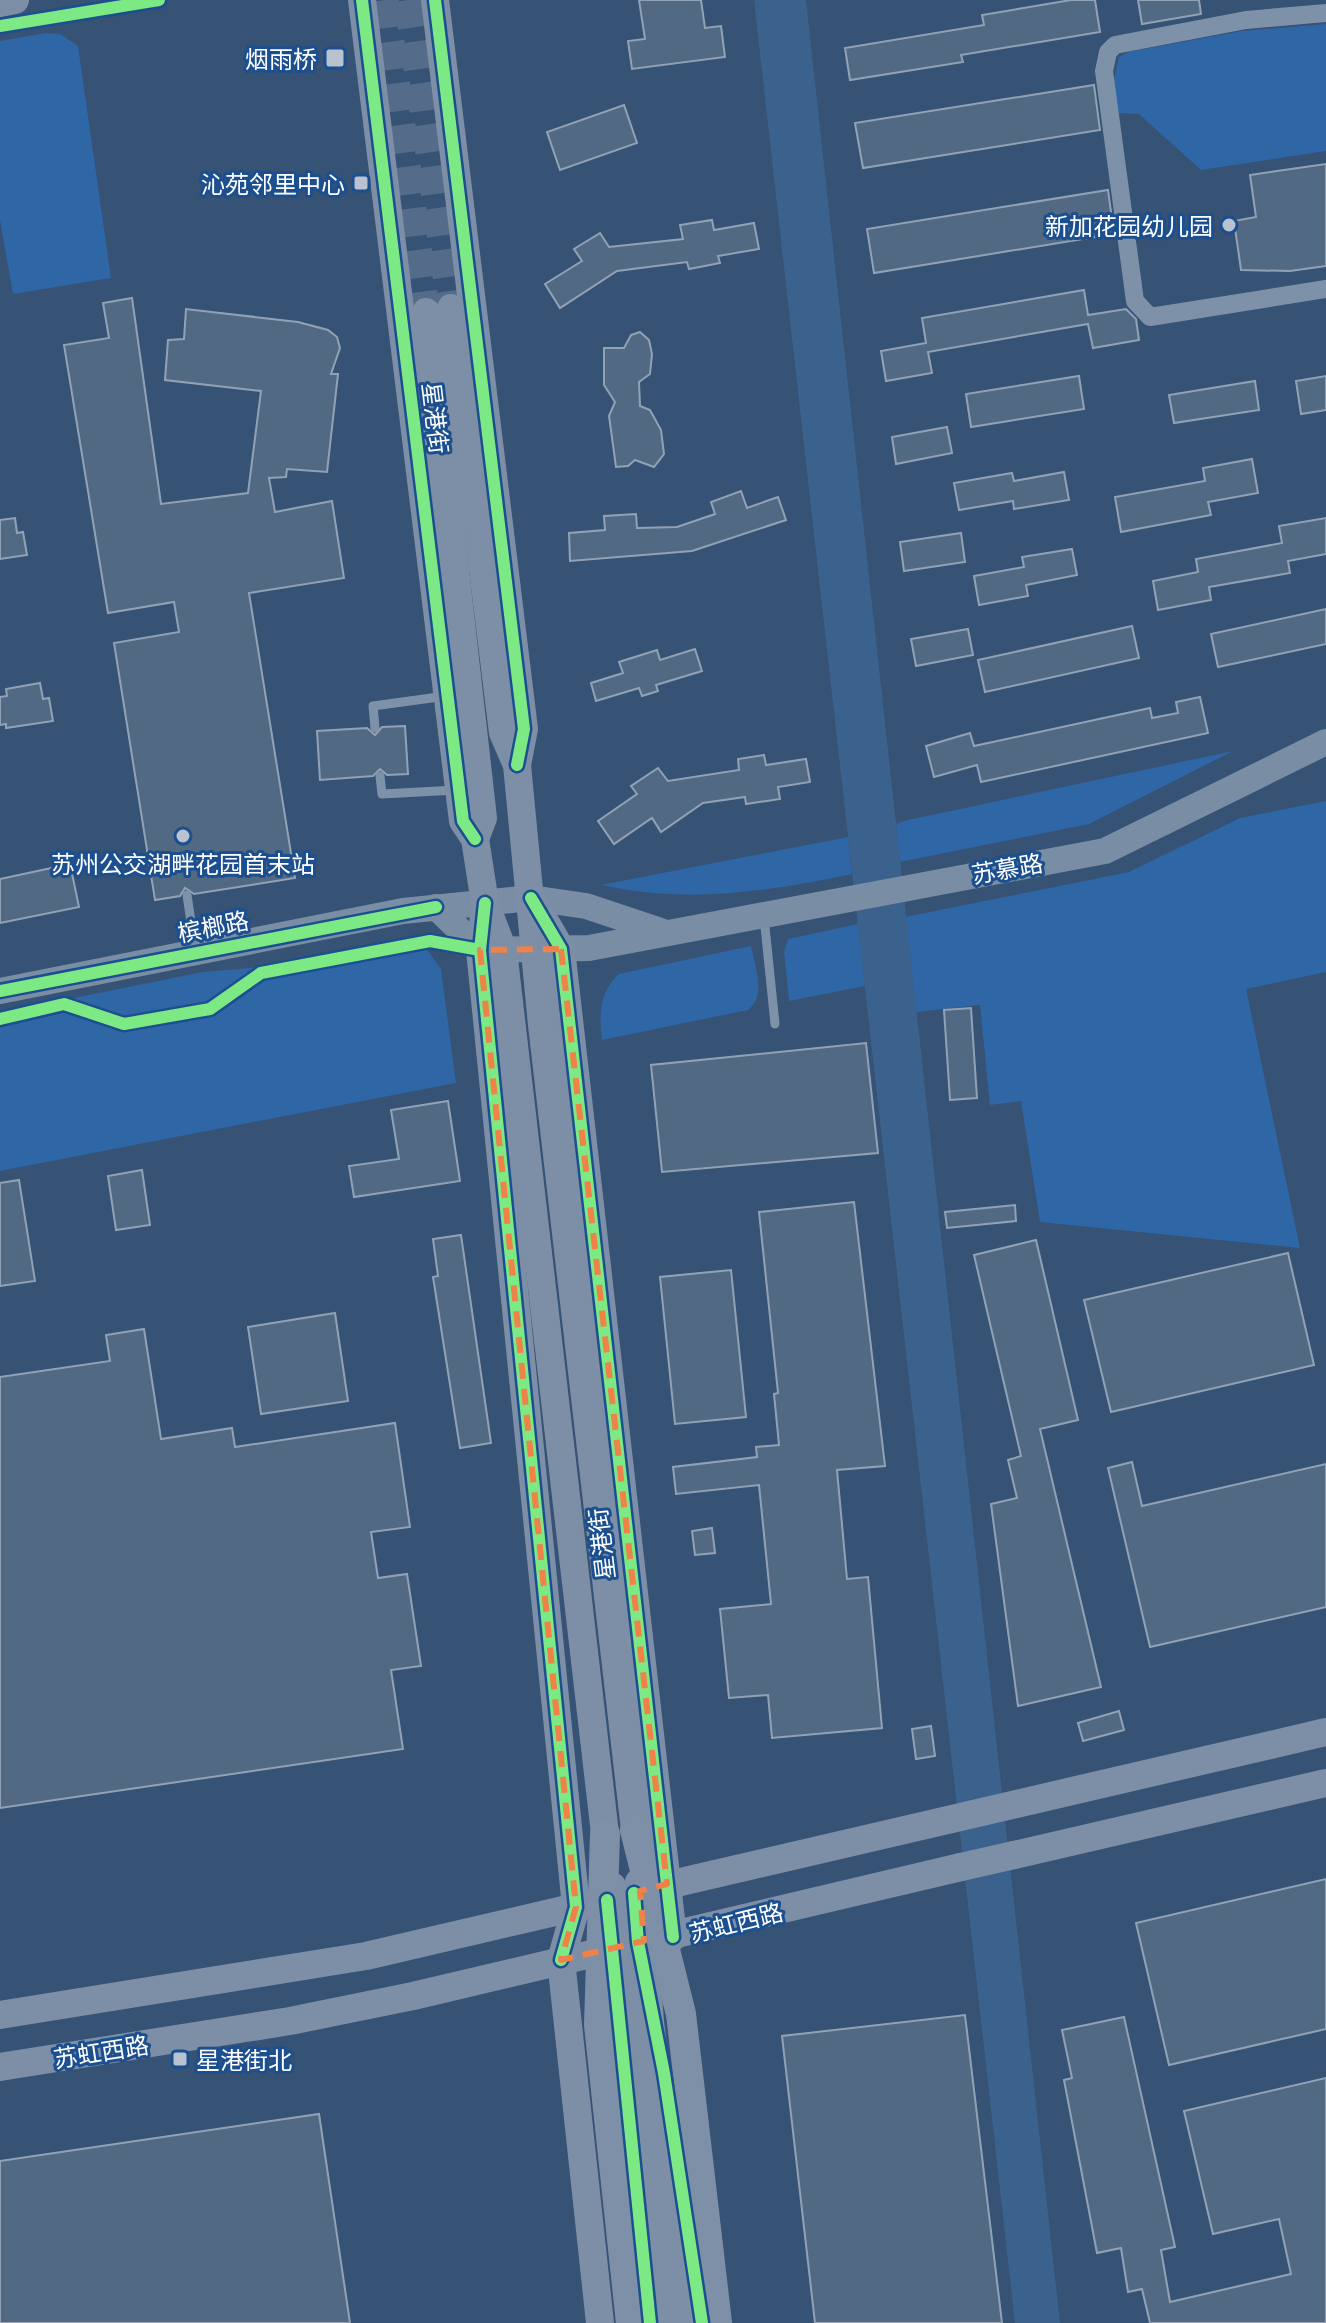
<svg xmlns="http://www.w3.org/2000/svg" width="1326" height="2323" viewBox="0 0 1326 2323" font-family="Commissioner,'Noto Sans SC',sans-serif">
<rect width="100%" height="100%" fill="#365274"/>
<g fill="#2f66a5">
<path d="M1326,24V151L1201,170L1139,114L1118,113L1114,80L1119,57L1128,52L1242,31Z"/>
<path d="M46,33L60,34L78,46L111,278L13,294L0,220V41Z"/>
<path d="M1233,751L1089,824L900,862L896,824L908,820Z"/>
<path d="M1326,801V972L1246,989L1300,1248L1040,1222L1021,1101L990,1105L980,1005L916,1012L905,917L1129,872L1240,818Z"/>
<path d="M848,837L852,874C766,892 688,904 601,885Z"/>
<path d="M858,924L865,986L789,1001L784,952L788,939Z"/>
<path d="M424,945L441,969L456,1083L0,1171V1024L64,1010L125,1027L213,1011L263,974Z"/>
<path d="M751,946C755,967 767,995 748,1010L602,1040C599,1015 599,992 619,974Z"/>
<path d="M261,967L208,1005L129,1020L69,999L203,972Z"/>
</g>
<path fill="#3b618d" d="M754,0H806L1060,2323H1015Z"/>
<g fill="#526984" stroke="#92a2b6" stroke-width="2">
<path d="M639,0H701L705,28L721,26L725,57L632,69L628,41L645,39Z"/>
<path d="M1071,0H1095L1100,32L961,55L963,62L850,80L845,48L984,25L982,15Z"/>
<path d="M1138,0H1199L1201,14L1142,24Z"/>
<path d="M1094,85L1100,130L863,168L855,123Z"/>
<path d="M624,105L637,143L560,170L547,132Z"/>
<path d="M1326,164V266L1290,271L1241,270L1234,221L1256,217L1250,175Z"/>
<path d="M1108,190L1114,234L874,273L867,229Z"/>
<path d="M712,220L714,230L754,223L759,249L718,256L720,263L689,269L687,262L617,271L560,308L545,284L582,261L574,249L600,233L609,247L683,239L680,225Z"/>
<path d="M1084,290L1088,315L1126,309L1136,319L1139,340L1093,348L1088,324L928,352L932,373L886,381L881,351L926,343L922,318Z"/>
<path d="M132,298L161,504L248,493L261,391L165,380L168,340L184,339L186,309L298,322L328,330L337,337L340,348L331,374H338L327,472L287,469L286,477L269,478L275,512L332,501L344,578L249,593L295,878L194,894L185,888L180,896L155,900L114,643L179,632L174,602L108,613L64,345L109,338L103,303Z"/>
<path d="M640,332L649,340L652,354L650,374L639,382L640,406L650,410L661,430L664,454L654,467L635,460L628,466L616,467L609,416L615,402L604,385V348H624L631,335Z"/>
<path d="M1079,376L1084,409L971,427L966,394Z"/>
<path d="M1326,376V410L1301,414L1296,381Z"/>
<path d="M1255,381L1259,410L1174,423L1169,395Z"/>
<path d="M947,427L952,453L896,464L892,437Z"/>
<path d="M1252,459L1258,493L1208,502L1211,515L1121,532L1115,497L1205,481L1203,468Z"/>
<path d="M1064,472L1069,500L1014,509L1013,501L959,510L954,483L1012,473L1014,481Z"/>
<path d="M741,491L747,508L778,497L786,520L692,551L570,561L569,533L605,530L604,516L636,514L637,528L677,527L715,514L711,502Z"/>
<path d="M15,518L17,533L23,532L27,555L0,559V520Z"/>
<path d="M1326,518V554L1288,561L1290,573L1209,587L1211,600L1158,610L1153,581L1198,572L1196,559L1282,543L1279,526Z"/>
<path d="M961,533L965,562L904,571L900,542Z"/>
<path d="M1072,549L1077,575L1026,585L1028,596L979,605L974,576L1024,567L1022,557Z"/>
<path d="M1326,609V644L1218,667L1211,634Z"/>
<path d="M1132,626L1139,658L985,692L978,660Z"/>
<path d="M968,629L973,655L916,666L911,639Z"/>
<path d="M695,649L702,671L656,685L658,691L642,696L639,688L596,701L591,683L623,673L619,662L657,650L660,660Z"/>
<path d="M40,683L43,699L49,698L53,721L6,728V724L0,725V697L7,696L6,689Z"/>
<path d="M1200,697L1208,733L981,782L977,765L934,777L926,746L970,733L974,746L1150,708L1152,718L1178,713L1176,702Z"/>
<path d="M405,726L408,774L387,775L380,769L373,776L320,780L317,731L367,728L375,735L382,727Z"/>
<path d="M764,755L766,765L806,759L810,782L778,787L780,799L746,804L745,797L703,803L661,832L652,818L614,844L598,821L637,794L631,786L658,768L668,781L739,770L738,759Z"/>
<path d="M70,864L79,907L0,923V879Z"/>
<path d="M971,1008L977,1098L950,1100L944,1010Z"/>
<path d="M866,1043L878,1153L662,1172L651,1065Z"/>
<path d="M448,1101L460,1181L354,1197L349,1166L399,1159L391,1110Z"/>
<path d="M142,1170L150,1225L116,1230L108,1176Z"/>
<path d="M19,1180L35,1281L0,1286V1183Z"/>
<path d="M854,1202L885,1466L837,1470L847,1579L868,1577L882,1728L772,1738L768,1695L729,1698L720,1609L771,1604L759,1485L676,1494L673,1467L757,1457L756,1447L779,1445L774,1394L778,1393L759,1212Z"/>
<path d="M1015,1205L1016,1221L947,1228L945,1212Z"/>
<path d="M461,1235L491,1443L460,1448L433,1277L438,1276L433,1239Z"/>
<path d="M1036,1240L1078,1420L1040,1429L1101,1687L1018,1706L991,1504L1017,1498L1008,1460L1021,1456L974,1255Z"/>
<path d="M1288,1253L1314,1365L1111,1412L1084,1300Z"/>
<path d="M731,1270L746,1417L675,1424L660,1277Z"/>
<path d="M335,1313L348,1401L261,1414L248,1327Z"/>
<path d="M144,1329L161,1439L232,1428L235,1447L395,1423L410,1527L371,1532L378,1578L407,1574L421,1666L391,1670L403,1749L0,1808V1377L110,1361L106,1335Z"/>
<path d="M1132,1462L1142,1506L1326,1464V1607L1150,1647L1108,1468Z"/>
<path d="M712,1528L715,1553L695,1555L692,1531Z"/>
<path d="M1119,1711L1124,1730L1083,1741L1078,1723Z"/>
<path d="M931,1726L935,1756L916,1759L912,1729Z"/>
<path d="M1326,1879V2029L1169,2065L1136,1923Z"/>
<path d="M965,2015L1002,2323H815L782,2036Z"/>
<path d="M1124,2017L1175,2247L1161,2250L1170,2302L1291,2274L1279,2219L1213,2234L1184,2111L1326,2078V2323H1150L1142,2289L1128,2292L1121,2248L1097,2253L1064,2080L1072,2078L1062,2030Z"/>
<path d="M319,2114L350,2323H0V2161Z"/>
</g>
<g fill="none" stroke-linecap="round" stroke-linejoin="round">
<g stroke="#546c89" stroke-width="28" stroke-dasharray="28 14" stroke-linecap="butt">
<path d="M385,0L426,312"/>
<path d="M408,0L451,308"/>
</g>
<g stroke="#7d92a8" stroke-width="9">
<path d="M375,728L373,706L446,696"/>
<path d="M380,776L382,794L456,790"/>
<path d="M187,895L195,949"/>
<path d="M764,917L775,1024"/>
</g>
<path stroke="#7d92a8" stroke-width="18" d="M1326,13L1246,20L1115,45L1108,52L1104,71L1135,301L1150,317L1326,289"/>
<g stroke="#798da4" stroke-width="26">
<path d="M436,907L480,950L589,948L1105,851L1326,742"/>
<path d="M0,991L403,911L531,898L586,906L661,931"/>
</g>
<g stroke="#7d8ea7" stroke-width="28">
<path d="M362,0L463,821L475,839L485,903L503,950L605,1834"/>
<path d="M435,0L524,729L517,765L542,1025L635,1830"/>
<path d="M0,3L15,0"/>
<path d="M451,308L503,733L517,765"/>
<path d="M426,312L483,818L475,839"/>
<path d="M536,906L561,949L673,1937"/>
<path d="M485,908L480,950L576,1907L561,1960L600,2323"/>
<path d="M1014,1855L1326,1783"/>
<path d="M629,1894L1326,1732"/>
<path d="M0,2015L366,1956L589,1904"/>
<path d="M0,2067L290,2021L413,1996L961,1867"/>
</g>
<g stroke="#7d8ea7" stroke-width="28">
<path d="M961,1867L1014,1855"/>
<path d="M639,1882L650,2021L685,2323"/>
<path d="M612,1886L664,2323"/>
</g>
<g stroke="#7e90a7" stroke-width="30">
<path d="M635,1830L681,2014L717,2323"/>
<path d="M605,1834L599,2025L631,2323"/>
</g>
<g stroke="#1b4f8f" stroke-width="17">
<g id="cycleway">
<path d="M362,0L463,821L475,839"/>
<path d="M435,0L524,729L517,765"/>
<path d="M0,26L159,0"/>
<path d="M531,898L561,949L673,1937"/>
<path d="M485,903L480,950L576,1907L561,1960"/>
<path d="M0,991L436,907"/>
<path d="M0,1019L64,1004L124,1024L210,1009L261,973L430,941L480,950"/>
<path d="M634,1893L638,1942L664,2073L702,2323"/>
<path d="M607,1900L650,2323"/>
</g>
</g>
<use href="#cycleway" stroke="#7ce984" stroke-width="12"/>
</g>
<path fill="none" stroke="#ee8249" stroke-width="6" stroke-dasharray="16 10" stroke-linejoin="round" d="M561,949L667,1884L640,1891L644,1941L561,1960L576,1907L480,950Z"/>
<g fill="#b9c2ce" stroke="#1b4f8f" stroke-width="3">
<rect x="325" y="48" width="20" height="20" rx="4"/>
<rect x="353" y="175" width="16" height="16" rx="4"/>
<circle cx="1229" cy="225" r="8"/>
<circle cx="183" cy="836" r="8"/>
<rect x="172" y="2051" width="16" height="16" rx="4"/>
</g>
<g text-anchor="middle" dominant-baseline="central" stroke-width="6" stroke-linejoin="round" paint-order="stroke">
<g font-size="24" fill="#fff" stroke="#1b4f8f" text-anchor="end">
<text x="317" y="58">烟雨桥</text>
<text x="345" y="183">沁苑邻里中心</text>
<text x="1213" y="225">新加花园幼儿园</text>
<text x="183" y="863" text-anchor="middle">苏州公交湖畔花园首末站</text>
<text x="196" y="2059" text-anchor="start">星港街北</text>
</g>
<g font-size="24" fill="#fff" stroke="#1b4f8f">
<text transform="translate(436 418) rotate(83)">星港街</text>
<text transform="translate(1007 868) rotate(-10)">苏慕路</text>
<text transform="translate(213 926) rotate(-11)">槟榔路</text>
<text transform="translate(601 1544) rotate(-97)">星港街</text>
<text transform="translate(736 1922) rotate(-14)">苏虹西路</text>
<text transform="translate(101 2051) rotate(-9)">苏虹西路</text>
</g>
</g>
</svg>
